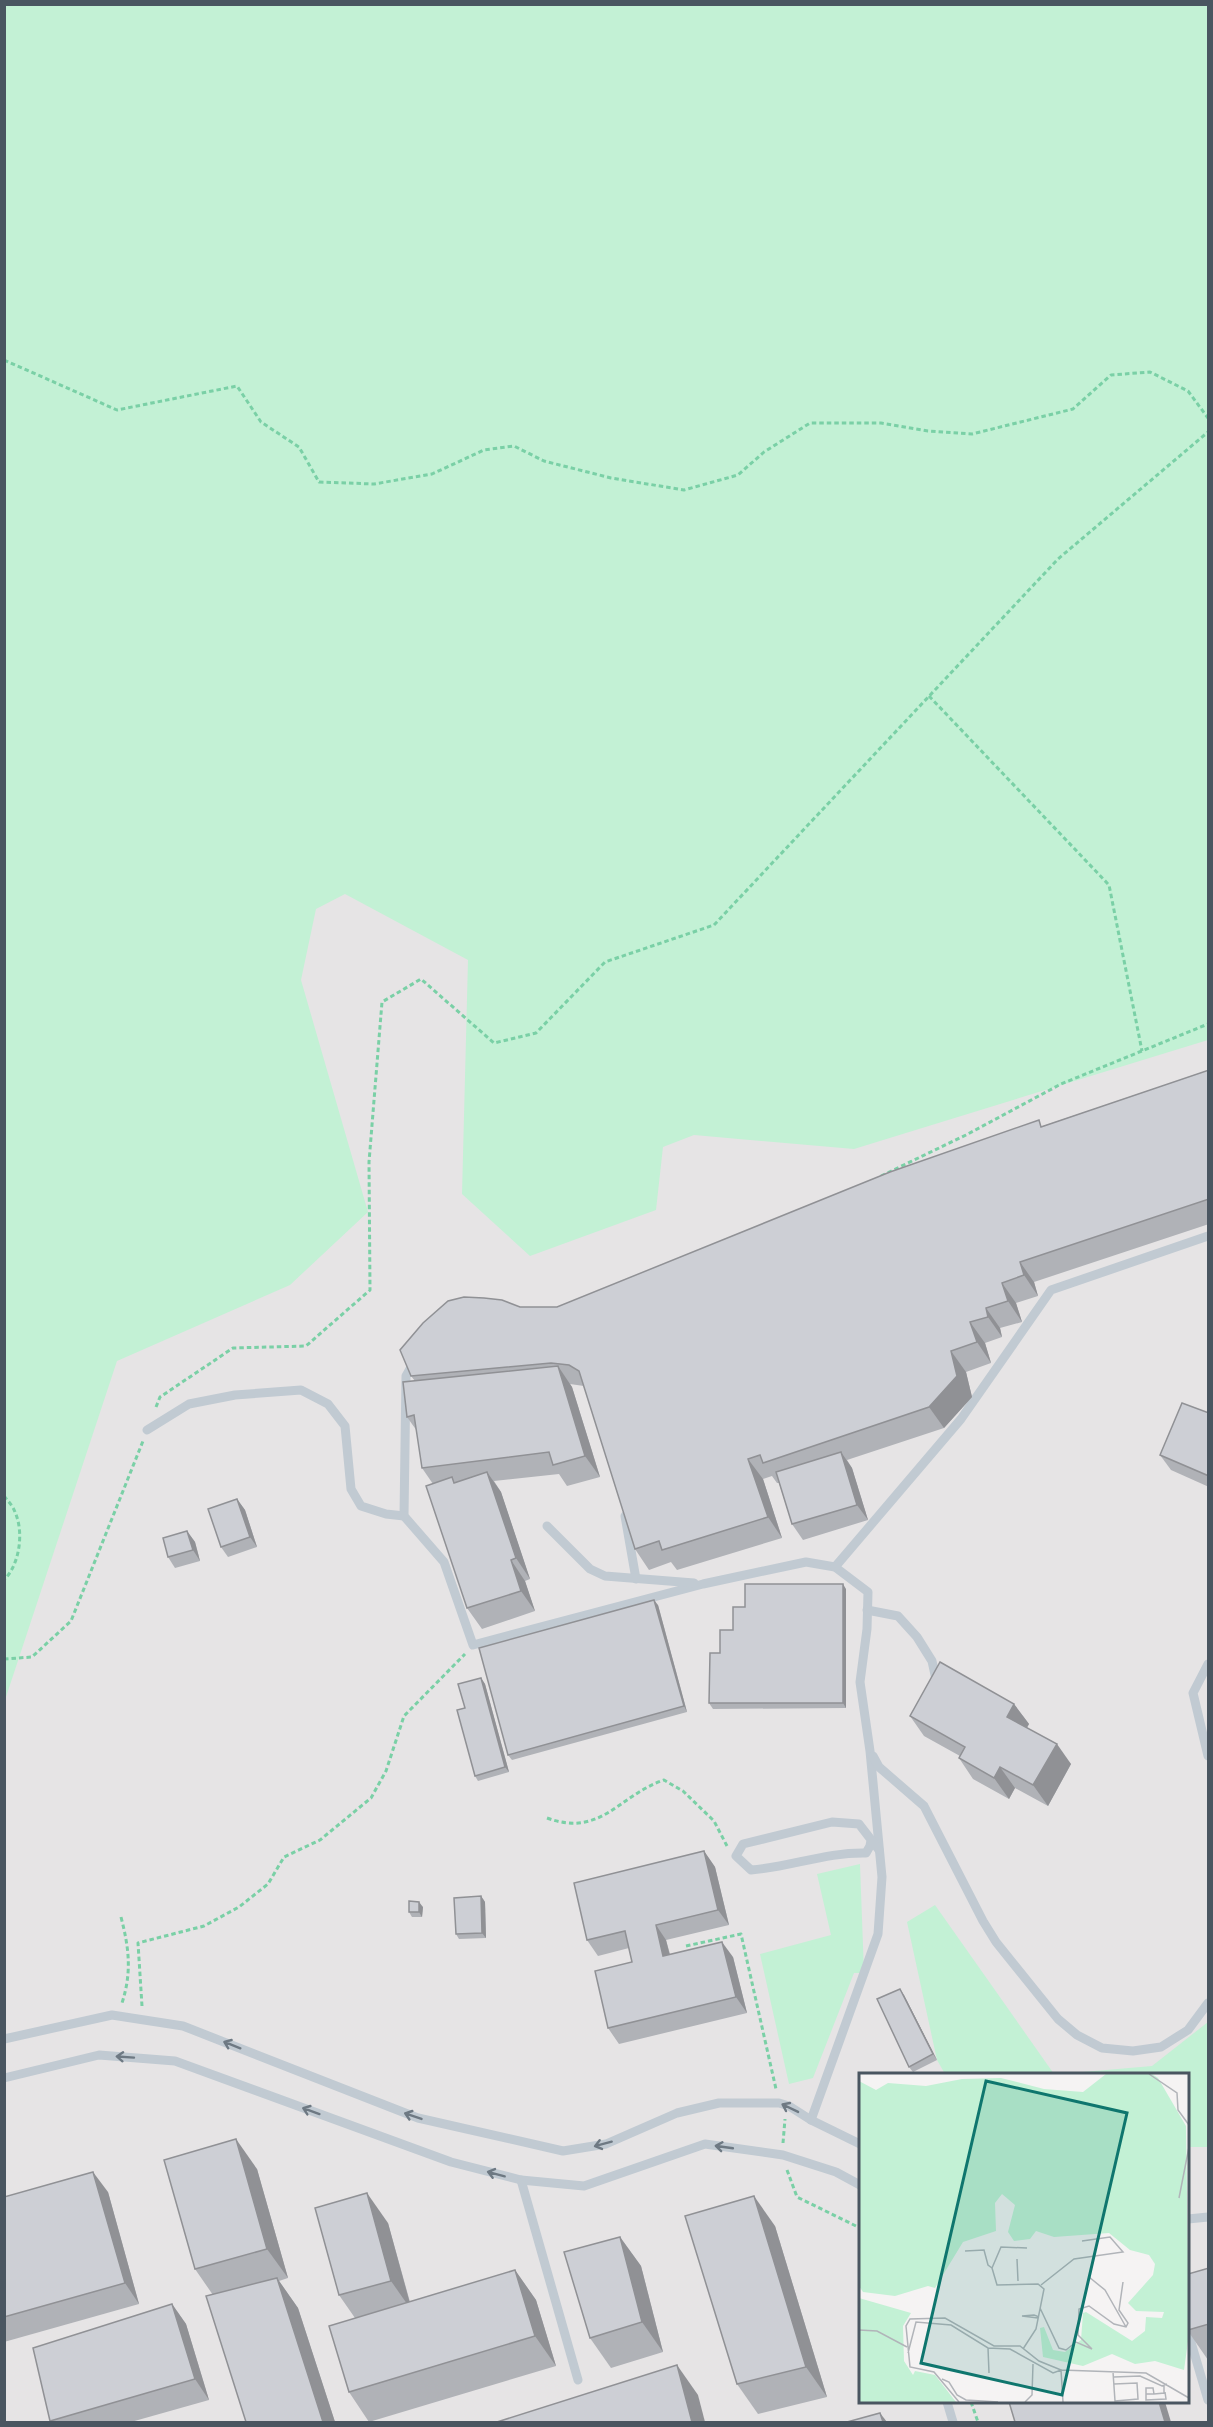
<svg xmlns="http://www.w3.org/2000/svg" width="1213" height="2427" viewBox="0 0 1213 2427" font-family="Commissioner,sans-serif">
<rect width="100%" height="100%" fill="#f5f3f3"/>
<path fill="#e6e4e5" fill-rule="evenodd" d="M5,331L1208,344V2422H5ZM860,2074H1188V2402H860Z"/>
<g fill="#c3f1d5">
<path d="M5,4L1208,5V1040L854,1149L694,1135L663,1147L656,1210L530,1256L462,1194L468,960L345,894L316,909L301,980L368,1212L290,1285L117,1361L5,1700Z"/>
<path d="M860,1864L864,1973H854L813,2078L789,2084L760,1954L831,1935L817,1874Z"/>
<path d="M935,1905L1054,2074H945L937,2060L907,1922Z"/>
<path d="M1208,2022V2147H1188V2074H1060L1152,2066Z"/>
</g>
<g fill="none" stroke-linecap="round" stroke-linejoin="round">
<g stroke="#7ad0a6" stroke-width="3" stroke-dasharray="4.5 3" stroke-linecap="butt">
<path d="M4,360L117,410L237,386L261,422L299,447L319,482L374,484L432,474L484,450L514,446L544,461L611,478L684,490L738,475L764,452L810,423H881L928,431L972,434L1073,409L1111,375L1150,372L1188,391L1208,418"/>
<path d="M929,696L1109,885L1142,1051"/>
<path d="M881,1176L966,1135L1061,1084L1208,1024"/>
<path d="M156,1407L160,1397L233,1348L306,1346L370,1290L369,1162L382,1002L421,979L494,1043L536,1033L605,962L714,925L1058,559L1208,432"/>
<path d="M4,1496C8,1501 13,1506 15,1512C24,1532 20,1564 4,1580"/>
<path d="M4,1659L32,1657L71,1621L143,1441"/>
<path d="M547,1818C601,1838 619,1795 664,1780L683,1791L714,1821L727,1846"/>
<path d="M121,1917C129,1948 132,1972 122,2003"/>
<path d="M686,1946L741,1934L776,2089"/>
<path d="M142,2006L138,1943L204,1926L239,1907L268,1884L284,1857L320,1840L371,1798L386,1771L404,1716L465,1654"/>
<path d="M783,2143L785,2119"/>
<path d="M787,2170L797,2197L860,2228"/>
<path d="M971,2402L978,2422"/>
</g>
<g stroke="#c1cad2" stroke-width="9">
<path d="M414,1362L406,1376L404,1516L444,1562L473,1645L703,1584L806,1562L835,1567L868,1592L867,1629L860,1682L870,1751L882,1877L878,1934L811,2120"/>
<path d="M147,1430L189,1404L235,1395L301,1390L328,1404L345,1426L351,1489L361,1506L386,1514L404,1516"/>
<path d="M625,1516L636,1579"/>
<path d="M547,1526L590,1569L605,1576L694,1583"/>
<path d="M835,1567L961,1419L1051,1290L1208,1236"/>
<path d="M867,1610L898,1616L917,1637L932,1661L937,1684"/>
<path d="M1208,1664L1193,1693L1208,1756"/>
<path d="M873,1756L879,1767L924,1806L983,1921L996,1942L1058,2019L1077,2035L1102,2048L1133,2051L1161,2047L1188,2030L1208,2003"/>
<path d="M871,1840L870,1846L866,1853C827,1852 790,1867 751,1870L736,1856L743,1844L832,1822L859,1824L879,1850"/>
<path d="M4,2039L112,2015L183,2026L418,2118L563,2151L606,2144L677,2113L719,2103H779L789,2106L811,2120L860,2144"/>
<path d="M4,2078L99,2055L175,2061L451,2162L521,2180L584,2186L705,2144L783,2155L836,2172L860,2185"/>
<path d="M521,2180L578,2380"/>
<path d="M1188,2219L1208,2217"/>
<path d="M1188,2332L1208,2400"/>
<path d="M947,2402L953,2422"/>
</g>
</g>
<g fill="#b0b2b7">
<path d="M1209,1070V1224L1034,1282L1038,1296L1016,1303L1022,1322L1000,1328L1002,1337L985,1343L991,1363L966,1372L972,1397L944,1428L847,1460L852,1468L868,1520L803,1540L792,1524L779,1483H777L772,1476L763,1479L782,1538L677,1570L671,1562L649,1570L635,1549L584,1386L570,1384L572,1387L600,1477L567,1486L559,1474L494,1481L501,1492L530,1579L525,1581L535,1611L482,1629L467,1608L433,1484L422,1468L417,1431L407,1417L415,1381L411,1376L520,1307H557L1043,1126Z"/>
<path d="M1209,1413V1487L1171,1470L1160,1455Z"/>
<path d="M237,1499L245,1510L257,1547L228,1557L221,1547Z"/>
<path d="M187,1531L195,1542L200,1561L175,1568L168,1557Z"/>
<path d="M846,1589V1708L713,1709L709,1703L720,1653L745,1607Z"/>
<path d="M658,1605L687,1712L512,1760L508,1755Z"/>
<path d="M481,1678L485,1684L509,1772L478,1781L475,1776L465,1708Z"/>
<path d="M1014,1704L1029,1724L1027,1728L1071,1764L1048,1806L1015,1788L1009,1799L973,1779L959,1758L960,1756L924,1736L910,1716Z"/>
<path d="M704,1851L715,1867L729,1925L666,1940L670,1954L733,1957L747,2013L619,2044L608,2028L632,1962L629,1948L598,1956L587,1940Z"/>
<path d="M481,1896L485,1902L486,1938L459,1939L456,1934Z"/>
<path d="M423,1907L422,1917H412L409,1912Z"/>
<path d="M904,1995L937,2060L913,2072L909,2067Z"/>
<path d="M257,2169L288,2278L279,2281L298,2308L335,2422H246L213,2295L195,2269Z"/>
<path d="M108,2192L139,2304L4,2342V2197Z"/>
<path d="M388,2223L410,2302L515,2270L536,2300L556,2366L369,2422L349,2392L355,2318L339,2295Z"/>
<path d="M775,2226L827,2397L758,2414L737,2384Z"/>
<path d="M620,2237L641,2266L663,2352L611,2368L590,2338Z"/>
<path d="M1209,2268V2360H1208L1188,2331V2274Z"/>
<path d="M172,2304L186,2324L209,2400L131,2422H51L50,2421Z"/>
</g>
<g fill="#909195">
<path d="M1020,1262L1034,1282L1038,1296L1024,1275Z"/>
<path d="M1002,1283L1016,1303L1022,1322L1008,1301Z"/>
<path d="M986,1308L1000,1328L1002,1337L988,1317Z"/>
<path d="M970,1322L985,1343L991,1363L977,1342Z"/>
<path d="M951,1351L966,1372L972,1397L944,1428L929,1407Z"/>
<path d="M558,1366L572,1387L600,1477L585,1456Z"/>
<path d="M841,1452L852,1468L868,1520L857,1505Z"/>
<path d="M748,1459L763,1479L782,1538L768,1517Z"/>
<path d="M487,1472L501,1492L530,1579L516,1558Z"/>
<path d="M237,1499L245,1510L257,1547L250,1537Z"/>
<path d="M187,1531L195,1542L200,1561L193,1550Z"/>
<path d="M511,1560L525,1581L535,1611L521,1591Z"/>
<path d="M843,1584L846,1589V1708L843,1703Z"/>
<path d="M654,1600L658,1605L687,1712L684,1706Z"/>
<path d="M481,1678L485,1684L509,1772L505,1767Z"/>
<path d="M1014,1704L1029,1724L1021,1737L1007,1717Z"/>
<path d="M1057,1744L1071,1764L1048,1806L1033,1785Z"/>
<path d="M1000,1767L1015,1788L1009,1799L994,1778Z"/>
<path d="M704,1851L715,1867L729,1925L718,1910Z"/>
<path d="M481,1896L485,1902L486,1938L482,1933Z"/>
<path d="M419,1902L423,1907L422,1917L419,1912Z"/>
<path d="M656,1925L666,1940L674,1972L663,1956Z"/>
<path d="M722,1942L733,1957L747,2013L736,1997Z"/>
<path d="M900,1989L904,1995L937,2060L933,2054Z"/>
<path d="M236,2139L257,2169L288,2278L267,2249Z"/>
<path d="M93,2172L108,2192L139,2304L125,2283Z"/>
<path d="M367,2193L388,2223L412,2311L391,2281Z"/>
<path d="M754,2196L775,2226L827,2397L806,2367Z"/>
<path d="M620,2237L641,2266L663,2352L642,2322Z"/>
<path d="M515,2270L536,2300L556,2366L535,2336Z"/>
<path d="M277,2278L298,2308L335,2422H323Z"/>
<path d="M172,2304L186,2324L209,2400L195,2379Z"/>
<path d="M677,2365L698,2395L705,2422H692Z"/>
<path d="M1159,2402H1165L1171,2422H1165Z"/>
<path d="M880,2413L887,2422H883Z"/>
</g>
<g fill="#cdcfd5" stroke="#909195" stroke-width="1.5">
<path d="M1209,1070V1199L1020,1262L1024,1275L1002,1283L1008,1301L986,1308L988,1317L970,1322L977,1342L951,1351L957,1376L929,1407L763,1463L760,1455L748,1459L768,1517L662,1550L659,1541L635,1549L579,1371L569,1365L551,1363L411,1376L400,1350L423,1323L448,1301L464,1297L484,1298L502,1300L520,1307H557L890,1172L1039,1120L1041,1127Z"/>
<path d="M558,1366L585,1456L553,1465L549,1452L422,1468L414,1415L407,1417L403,1382Z"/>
<path d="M1182,1403L1209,1413V1476L1160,1455Z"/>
<path d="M841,1452L857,1505L792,1524L776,1472Z"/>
<path d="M487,1472L516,1558L511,1560L521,1591L467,1608L426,1486L452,1477L454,1483Z"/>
<path d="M237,1499L250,1537L221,1547L208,1509Z"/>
<path d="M187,1531L193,1550L168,1557L163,1538Z"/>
<path d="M745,1584H843V1703H709L710,1653H720V1630H733V1607H745Z"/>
<path d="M654,1600L684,1706L508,1755L479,1648Z"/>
<path d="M940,1662L1014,1704L1007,1717L1057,1744L1033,1785L1000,1767L994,1778L959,1758L965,1747L910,1716Z"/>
<path d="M481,1678L505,1767L475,1776L457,1710L465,1708L458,1684Z"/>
<path d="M704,1851L718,1910L656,1925L663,1956L722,1942L736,1997L608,2028L595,1971L632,1962L625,1931L587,1940L574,1883Z"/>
<path d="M481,1896L482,1933L456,1934L454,1898Z"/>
<path d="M409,1901L419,1902V1912H409Z"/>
<path d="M900,1989L933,2054L909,2067L877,1999Z"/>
<path d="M236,2139L267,2249L195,2269L164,2160Z"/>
<path d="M93,2172L125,2283L4,2317V2197Z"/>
<path d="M367,2193L391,2281L339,2295L315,2208Z"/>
<path d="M754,2196L806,2367L737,2384L685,2216Z"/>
<path d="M620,2237L642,2322L590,2338L564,2252Z"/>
<path d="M1209,2268V2324L1188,2330V2274Z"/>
<path d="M515,2270L535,2336L349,2392L329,2326Z"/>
<path d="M277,2278L323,2422H246L206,2296Z"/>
<path d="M172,2304L195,2379L50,2421L33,2348Z"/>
<path d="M677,2365L692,2422H497Z"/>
<path d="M1009,2402H1159L1165,2422H1015Z"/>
<path d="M880,2413L883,2422H847Z"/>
</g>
<defs><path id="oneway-shaft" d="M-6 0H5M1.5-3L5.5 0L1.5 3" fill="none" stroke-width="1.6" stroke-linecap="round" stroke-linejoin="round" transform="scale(1.5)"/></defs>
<g stroke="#6e7983">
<use href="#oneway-shaft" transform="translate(232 2045) rotate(-158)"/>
<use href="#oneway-shaft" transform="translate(125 2057) rotate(-176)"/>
<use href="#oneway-shaft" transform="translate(790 2108) rotate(-154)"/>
<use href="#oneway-shaft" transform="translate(311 2111) rotate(-160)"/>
<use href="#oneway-shaft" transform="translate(413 2116) rotate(-161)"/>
<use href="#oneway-shaft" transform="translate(603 2144) rotate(165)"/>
<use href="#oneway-shaft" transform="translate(724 2147) rotate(-172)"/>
<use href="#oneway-shaft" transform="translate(496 2174) rotate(-165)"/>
</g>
<g transform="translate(859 2073)">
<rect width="330" height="330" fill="#f5f3f3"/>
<path d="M247,1H293L299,5L327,53L330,261L325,297L296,288L276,291L253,281L224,293L184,284L181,255L185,254L194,277L206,279L222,267L224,240L227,239L273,268L286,258L287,244L303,245L305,239L277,238L269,230L294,202L296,191L290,182L271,177L250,160L195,164L177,158L171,166L155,168L149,159L156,132L143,121L136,130L137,158L104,169L76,215L69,213L36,223L4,219L0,213V8L17,17L29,10L67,13L103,6L142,5L185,16L224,19ZM0,225L52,240L44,253L45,288L54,302L56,298L76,302L97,329H0Z" fill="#c3f1d5"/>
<path fill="none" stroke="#b1b4b9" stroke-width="1.5" d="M290,1L318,20L319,37L330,52M320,125L330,74M106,178L125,177L129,192L133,195M158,186L159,208M230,204L246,217L267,254M182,212L215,186L264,179L251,164L223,168M181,235L200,275L207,277L217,269L233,276L219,262L220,236L230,233L255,251L267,254L269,250L260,237L264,209M179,245L163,243L175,242L178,243L179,245V246M0,257L18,258L48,274M129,275L130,300M164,276L177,256L185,216L179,211L138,212L133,195L142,174L168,175M49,280L57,249L92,252L129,275L151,276L194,300L202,297L204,329M254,299L256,328L279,326L278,310L255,311M255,304L281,303L303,313L308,311M83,306L90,309L98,322L107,327L139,329M287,321V327L307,326L306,319M295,321L294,315H287V321H295L305,320V313M100,329L75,299L51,294L47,253L51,246L86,245L135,273H161L180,288L202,297L287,300L330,325M166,329L173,322L174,291"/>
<path fill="#0f766e" fill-opacity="0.15" stroke="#0f766e" stroke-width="3" d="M127,8L268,40L203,322L62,290Z"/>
<rect width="330" height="330" fill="none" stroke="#4a5661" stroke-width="3"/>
</g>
<rect width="1213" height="2427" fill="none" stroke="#4a5661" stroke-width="12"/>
</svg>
